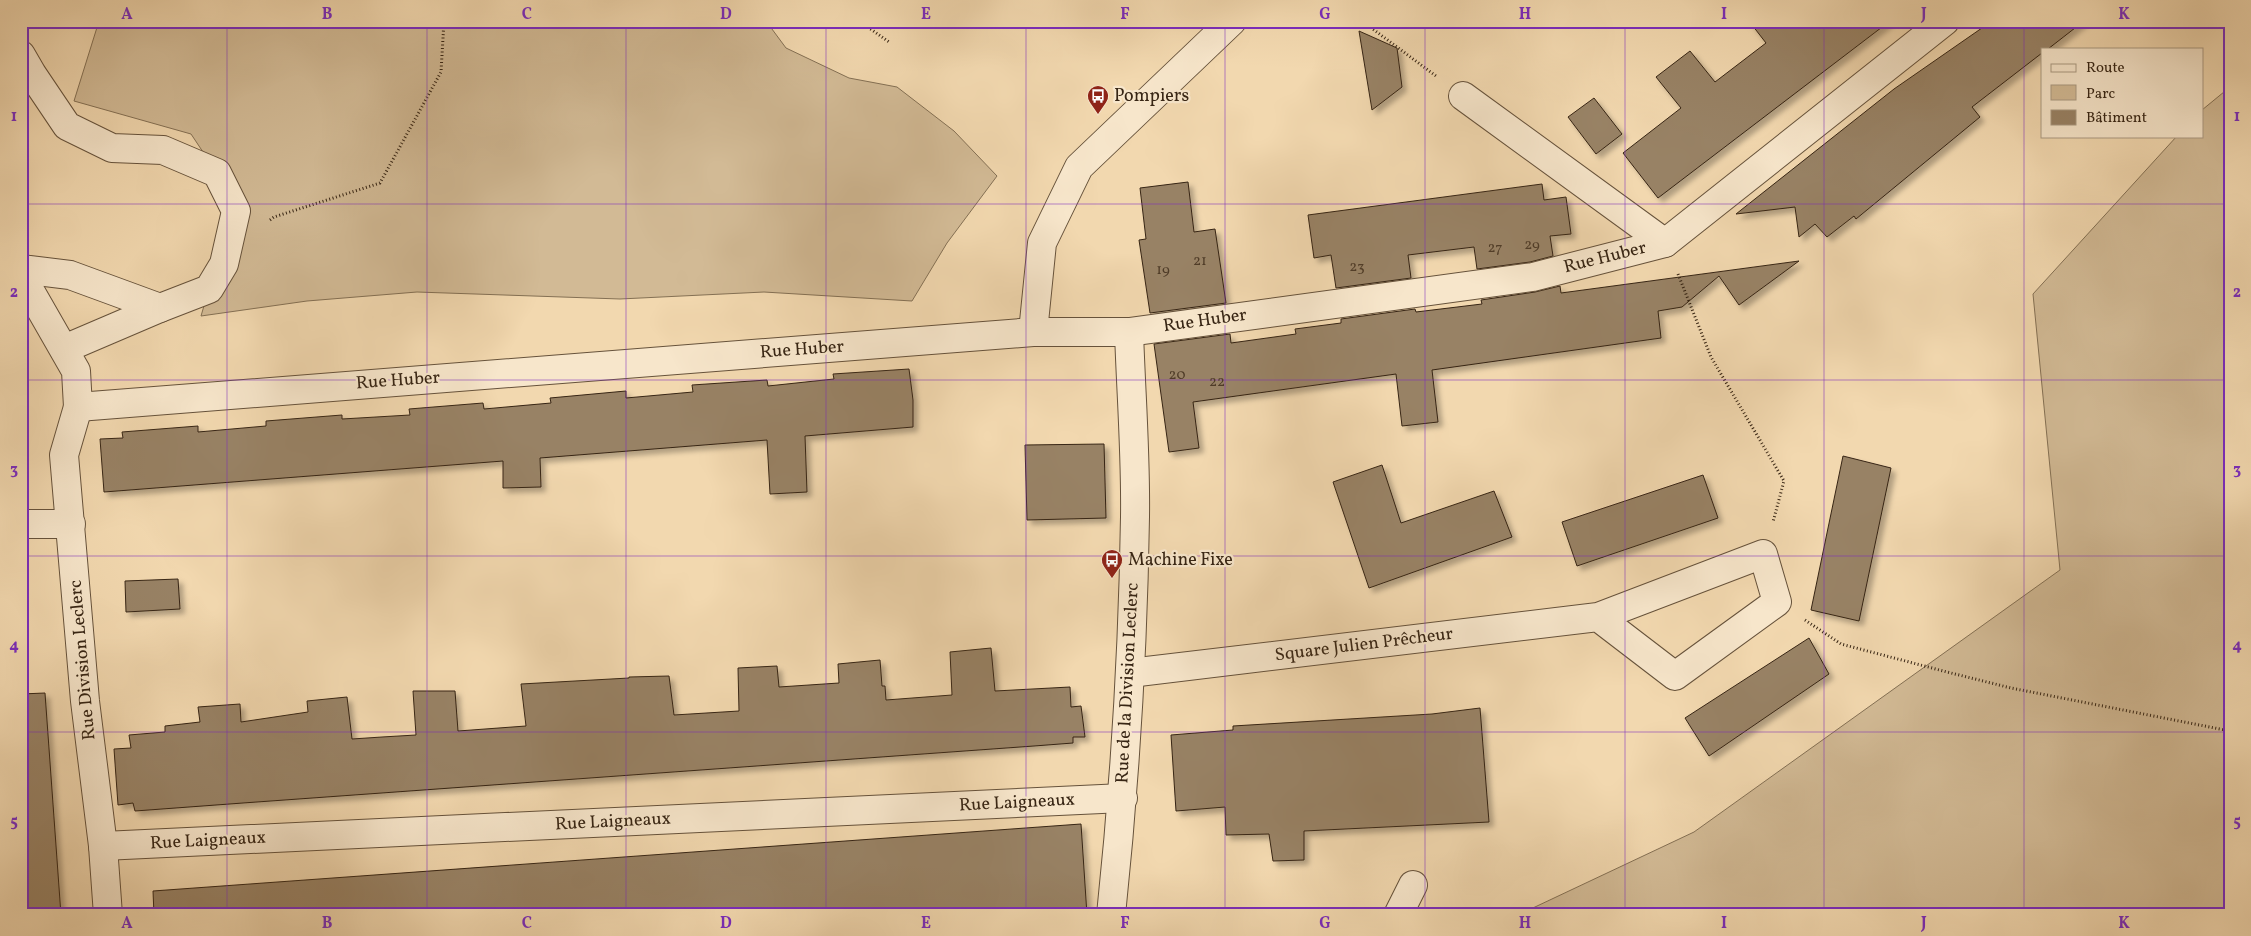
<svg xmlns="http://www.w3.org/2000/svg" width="2251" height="936" viewBox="0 0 2251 936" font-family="Vollkorn,serif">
<defs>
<filter id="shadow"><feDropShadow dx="4.5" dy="4.5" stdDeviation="2.5" flood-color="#0004"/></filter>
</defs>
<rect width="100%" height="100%" fill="#f2d8af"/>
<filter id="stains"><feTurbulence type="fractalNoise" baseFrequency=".004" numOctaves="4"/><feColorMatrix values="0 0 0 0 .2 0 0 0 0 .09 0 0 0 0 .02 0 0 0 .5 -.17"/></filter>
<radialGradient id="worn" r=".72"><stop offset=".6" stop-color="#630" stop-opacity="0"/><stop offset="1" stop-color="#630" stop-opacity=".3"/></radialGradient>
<g fill="#d2ba95" stroke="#847054">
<path d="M99,21H766L786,48L849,78L897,87L954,131L997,176L947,243L912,301L764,292L620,299L417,292L307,301L201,316L235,200L191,134L74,101Z"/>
<path d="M2230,87V915H1518L1694,832L2060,570L2033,294L2177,136H2202V110Z"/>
</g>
<g fill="#988265" stroke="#372514" filter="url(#shadow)">
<path d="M1749,21H1890L1658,198L1623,153L1681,108L1656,77L1690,51L1715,82L1766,43Z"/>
<path d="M1992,21H2084L2048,49H2042V53L1972,107L1980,117L1856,219L1854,216L1827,237L1815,224L1799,237L1795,207L1736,214L1894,89Z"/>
<path d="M1359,31L1397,48L1402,87L1372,110Z"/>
<path d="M1594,98L1622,134L1596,154L1568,117Z"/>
<path d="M1188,182L1194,232L1215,229L1226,303L1150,313L1139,240L1146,239L1140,188Z"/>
<path d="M1542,184L1544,200L1566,197L1571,234L1550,236L1553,256L1530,262L1477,269L1474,247L1408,255L1411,278L1336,288L1331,255L1314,258L1308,215Z"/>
<path d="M1799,261L1739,305L1719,276L1682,307L1658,311L1661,338L1432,370L1438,422L1402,426L1396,374L1193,402L1199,448L1169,452L1154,344L1230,334L1231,343L1296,334L1295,329L1341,323V319L1415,309L1416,312L1482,304L1481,300L1535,292L1560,286L1561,293Z"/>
<path d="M909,369L913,400V427L805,436L807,492L770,494L767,440L540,458L541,487L503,488V461L104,492L100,439L123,438L122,432L198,426V432L266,426V421L342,415V419L410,415L409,409L483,403L484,409L551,403L550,398L626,391V398L693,392L692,385L767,380L768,386L834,379L833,374Z"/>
<path d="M1104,444L1106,518L1027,520L1025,445Z"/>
<path d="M1843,456L1891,468L1859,621L1811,610Z"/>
<path d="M1382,465L1401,523L1494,491L1512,537L1369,588L1333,482Z"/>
<path d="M1703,475L1718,518L1577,566L1562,522Z"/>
<path d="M178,579L180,609L126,612L125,581Z"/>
<path d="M1809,638L1829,674L1709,756L1685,718Z"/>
<path d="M991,648L995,691L1070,687L1071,707L1081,706L1085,737H1073V743L1034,746L243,803L135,811L133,803L118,805L114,749L131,748L129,735L165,732V726L200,722L198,707L240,704L241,722L308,712L307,701L347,697L352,739L382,737L416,735L413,691H455L458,731L526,726L521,684L629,678V677L669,676L674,715L739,711L738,668L777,666L779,687L839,683L838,664L880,660L882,686H885L886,700L952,695L950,652Z"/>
<path d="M45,693L61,915H21V694Z"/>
<path d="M1480,708L1489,822L1304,831V860L1273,861L1269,834L1226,835L1225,807L1176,811L1171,735L1233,730V726L1432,714Z"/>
<path d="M1081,824L1087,915H154L153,891Z"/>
</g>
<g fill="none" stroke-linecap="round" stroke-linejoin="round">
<g stroke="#66523b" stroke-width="30">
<g id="street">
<path d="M21,55L32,74L67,126L112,148L163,150L217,173L236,211L224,264L209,289L160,308L70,275L21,269"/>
<path d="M1463,96L1665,243"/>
<path d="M21,275L76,371L78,407L1033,332H1129L1533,277L1665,243L1945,21"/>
<path d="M1033,332L1042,243L1079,167L1232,21"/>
<path d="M64,349L160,308"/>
<path d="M78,407L64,455L85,701L103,846L108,915"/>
<path d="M21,524H71"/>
<path d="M1130,673L1598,617L1763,554L1777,602L1675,676L1598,617"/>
<path d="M103,846L1123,798"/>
<path d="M1111,915C1125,782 1133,650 1135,517C1136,456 1131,393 1129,332"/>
<path d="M1398,915L1413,885"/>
</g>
</g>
<g stroke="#372514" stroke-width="3" stroke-dasharray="1 2.5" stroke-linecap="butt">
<path d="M859,21L889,42"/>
<path d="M1362,21L1436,76"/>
<path d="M270,220L274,217L380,183L441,72L444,21"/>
<path d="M1678,274L1711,357L1784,481L1773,522"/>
<path d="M1805,620L1841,644L1947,672L2011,688L2230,731"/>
</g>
<use href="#street" stroke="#f7e6cb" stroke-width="28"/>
</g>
<path fill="none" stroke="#7b2cbf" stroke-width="1" stroke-opacity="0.55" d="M227,21V915M427,21V915M626,21V915M826,21V915M1026,21V915M1225,21V915M1425,21V915M1625,21V915M1824,21V915M2024,21V915M21,204H2230M21,380H2230M21,556H2230M21,732H2230"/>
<defs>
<g id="bus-pin" transform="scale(1.125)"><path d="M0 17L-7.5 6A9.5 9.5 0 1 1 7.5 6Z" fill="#8f2418" stroke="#f7e6cb"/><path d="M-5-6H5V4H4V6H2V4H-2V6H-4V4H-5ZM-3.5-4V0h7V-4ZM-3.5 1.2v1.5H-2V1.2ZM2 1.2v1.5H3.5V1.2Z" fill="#fff"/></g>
</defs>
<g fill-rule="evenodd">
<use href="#bus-pin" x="1098" y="96"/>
<use href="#bus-pin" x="1112" y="560"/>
</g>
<g text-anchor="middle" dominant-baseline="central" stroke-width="4.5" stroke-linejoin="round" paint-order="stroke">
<g font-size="15" fill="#4f3c28">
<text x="1532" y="245">29</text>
<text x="1495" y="248">27</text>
<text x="1200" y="261">21</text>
<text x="1357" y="267">23</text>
<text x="1163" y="270">19</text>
<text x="1177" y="375">20</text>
<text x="1217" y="382">22</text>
</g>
<g font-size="18" fill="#372514" stroke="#f7e6cb" text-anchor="start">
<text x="1114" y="96">Pompiers</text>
<text x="1128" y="560">Machine Fixe</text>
</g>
<g font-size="18" fill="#372514" stroke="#f7e6cb">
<text transform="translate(1605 258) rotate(-14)">Rue Huber</text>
<text transform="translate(1205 321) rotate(-8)">Rue Huber</text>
<text transform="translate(802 350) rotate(-4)">Rue Huber</text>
<text transform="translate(398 381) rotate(-4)">Rue Huber</text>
<text transform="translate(1364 645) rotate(-7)">Square Julien Prêcheur</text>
<text transform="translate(83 660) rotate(-95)">Rue Division Leclerc</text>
<text transform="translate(1128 683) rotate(-87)">Rue de la Division Leclerc</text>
<text transform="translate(1017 803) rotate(-3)">Rue Laigneaux</text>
<text transform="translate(613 822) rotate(-3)">Rue Laigneaux</text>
<text transform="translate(208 841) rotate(-3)">Rue Laigneaux</text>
</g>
</g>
<rect width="2251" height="936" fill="none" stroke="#f2d8af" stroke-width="55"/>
<rect x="2041" y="48" width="162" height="90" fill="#f7e6cb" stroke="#aa9982"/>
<rect x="2051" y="64" width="25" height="8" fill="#f7e6cb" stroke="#aa9982"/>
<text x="2086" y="72" font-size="15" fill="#372514">Route</text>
<rect x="2051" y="85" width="25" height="15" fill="#d2ba95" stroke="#aa9982"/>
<text x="2086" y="98" font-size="15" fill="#372514">Parc</text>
<rect x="2051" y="110" width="25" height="15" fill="#988265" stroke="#aa9982"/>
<text x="2086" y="122" font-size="15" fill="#372514">Bâtiment</text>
<rect x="28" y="28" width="2196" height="880" fill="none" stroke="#7b2cbf" stroke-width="2"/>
<g font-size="16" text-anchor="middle" font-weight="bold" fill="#7b2cbf">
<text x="127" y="19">A</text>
<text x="327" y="19">B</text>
<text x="527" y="19">C</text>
<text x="726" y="19">D</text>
<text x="926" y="19">E</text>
<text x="1125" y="19">F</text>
<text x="1325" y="19">G</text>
<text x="1525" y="19">H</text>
<text x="1724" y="19">I</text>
<text x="1924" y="19">J</text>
<text x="2124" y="19">K</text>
<text x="14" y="121">1</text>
<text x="2237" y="121">1</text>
<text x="14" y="297">2</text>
<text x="2237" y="297">2</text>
<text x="14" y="474">3</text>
<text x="2237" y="474">3</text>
<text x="14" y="650">4</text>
<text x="2237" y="650">4</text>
<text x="14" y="826">5</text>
<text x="2237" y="826">5</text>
<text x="127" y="928">A</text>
<text x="327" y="928">B</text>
<text x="527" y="928">C</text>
<text x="726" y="928">D</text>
<text x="926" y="928">E</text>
<text x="1125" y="928">F</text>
<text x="1325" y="928">G</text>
<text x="1525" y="928">H</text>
<text x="1724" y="928">I</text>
<text x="1924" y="928">J</text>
<text x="2124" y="928">K</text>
</g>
<rect width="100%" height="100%" filter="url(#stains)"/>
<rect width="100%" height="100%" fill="url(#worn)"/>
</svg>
